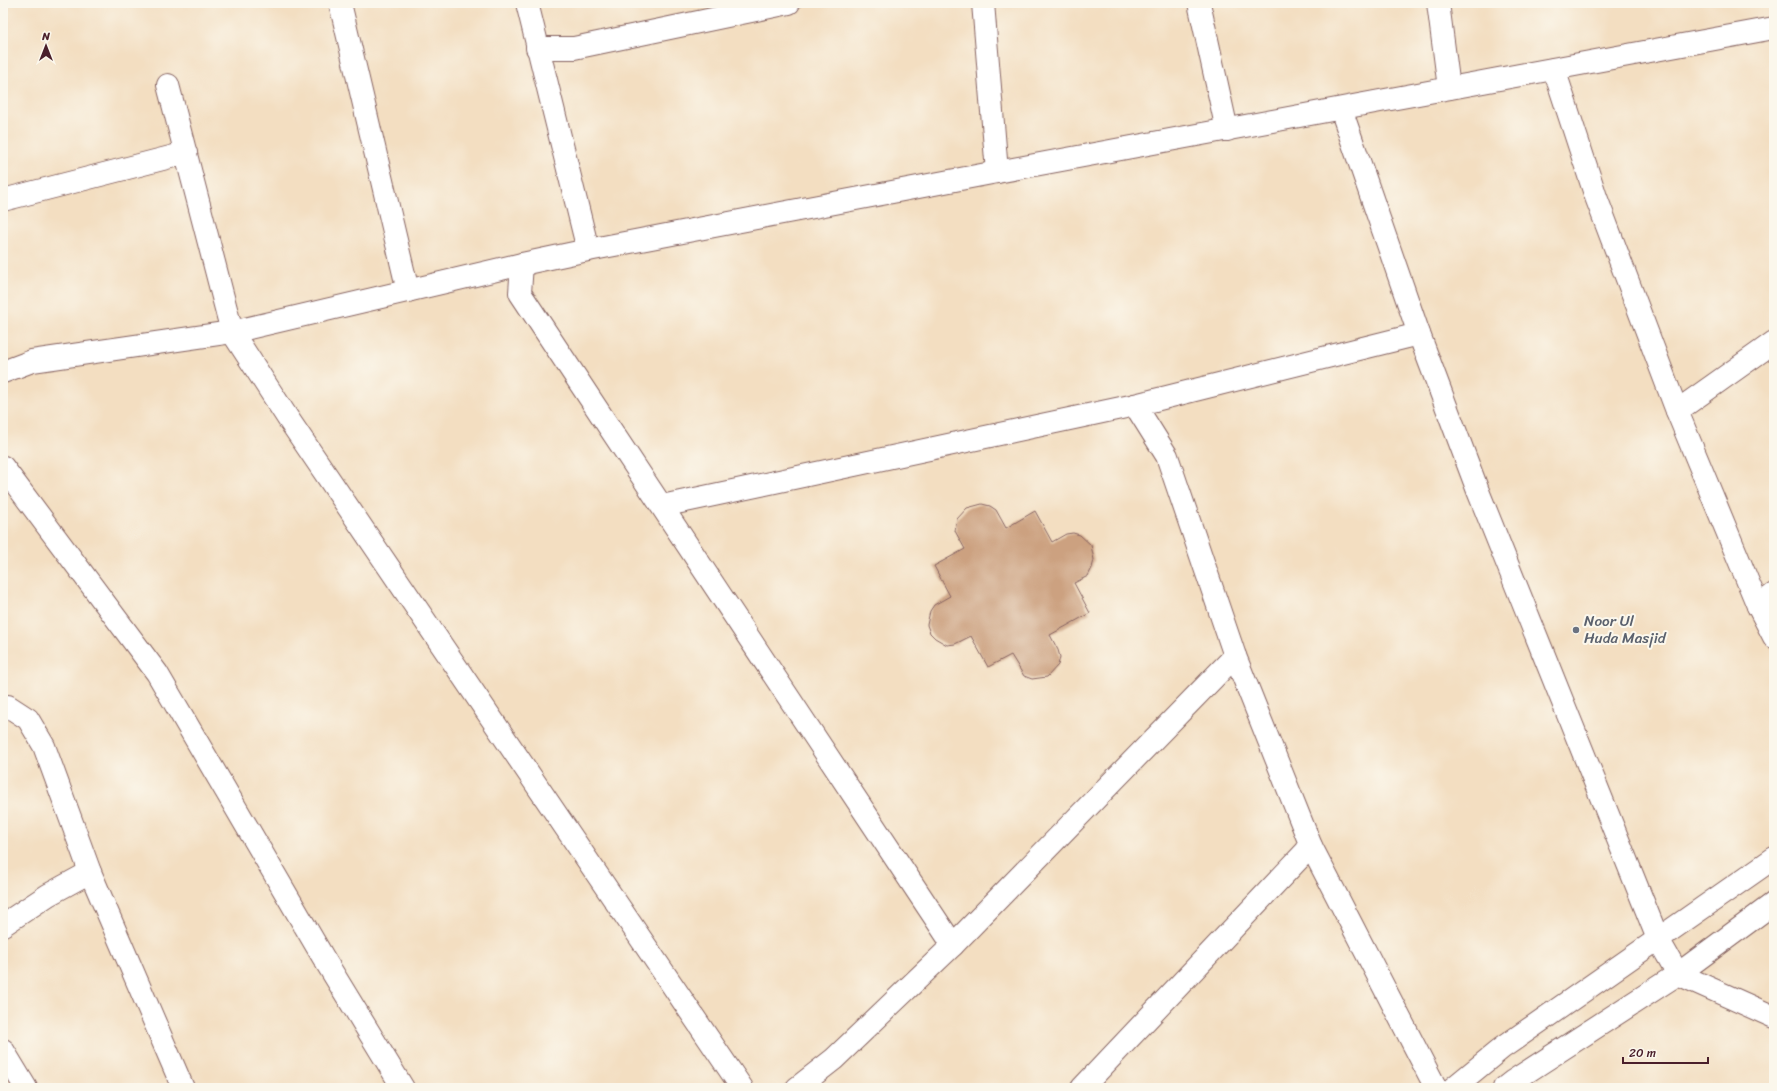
<svg xmlns="http://www.w3.org/2000/svg" width="1777" height="1091" viewBox="0 0 1777 1091" font-family="Sriracha,sans-serif">
<rect width="100%" height="100%" fill="#fbf7ec"/>
<filter id="ink" filterUnits="userSpaceOnUse"><feTurbulence type="fractalNoise" baseFrequency=".025" numOctaves="2"/><feDisplacementMap in="SourceGraphic" scale="8" xChannelSelector="R" yChannelSelector="G"/><feConvolveMatrix kernelMatrix="1 2 1 2 8 2 1 2 1" color-interpolation-filters="sRGB"/></filter>
<filter id="wash" filterUnits="userSpaceOnUse"><feTurbulence type="fractalNoise" baseFrequency=".012" numOctaves="4" result="noise"/><feDisplacementMap in="SourceGraphic" scale="16" xChannelSelector="R" yChannelSelector="G"/><feGaussianBlur stdDeviation="0.9" result="paint"/><feColorMatrix in="noise" values="0 0 0 0 0 0 0 0 0 0 0 0 0 0 0 0 0 1.4 0 .05"/><feComposite in="paint" operator="in"/></filter>
<g filter="url(#wash)">
<rect width="100%" height="100%" fill="#f3dec1"/>
<g id="blocks">
<path fill="#cca180" d="M982,504L990,506L996,510L1006,528L1035,511L1052,542L1066,534L1073,533L1080,535L1091,545L1094,560L1092,568L1088,576L1074,583L1090,613L1050,635L1058,650L1060,657L1058,665L1047,677L1032,679L1024,676L1011,655L988,667L971,636L955,644L947,645L935,638L930,633L927,625L930,611L934,605L950,596L934,566L965,549L955,531L957,519L967,508Z"/>
</g>
</g>
<g filter="url(#ink)">
<use href="#blocks" fill-opacity="0" stroke="#856260" stroke-width="1"/>
<g fill="none" stroke-linecap="round" stroke-linejoin="round">
<g stroke="#856260" stroke-width="24">
<g id="street">
<path d="M340,3L408,291"/>
<path d="M527,3L588,250"/>
<path d="M983,3L997,172"/>
<path d="M1199,3L1227,130"/>
<path d="M1438,3L1449,88"/>
<path d="M537,48H574L789,3"/>
<path d="M1554,69L1596,197L1677,411"/>
<path d="M168,85L232,332L289,420L742,1088"/>
<path d="M1341,109L1419,334L1478,491L1658,939L1678,974L1774,1017"/>
<path d="M3,200L186,153"/>
<path d="M1774,342L1677,411L1758,606L1774,637"/>
<path d="M3,372L32,361L232,332L522,264"/>
<path d="M1135,405L1419,334"/>
<path d="M3,467L157,673L323,957L403,1088"/>
<path d="M662,506L1135,405L1167,456L1235,656L953,945L520,293L522,264L588,250L997,172L1774,28"/>
<path d="M1758,606L1774,594"/>
<path d="M1235,656L1311,846L1436,1088"/>
<path d="M3,707L8,706L28,719L44,746L90,872"/>
<path d="M3,925L48,895L90,872L183,1088"/>
<path d="M3,1050L26,1088"/>
<path d="M797,1088L834,1059L953,945"/>
<path d="M1082,1088L1311,846"/>
</g>
</g>
<g stroke="#856260" stroke-width="24">
<g id="secondary">
<path d="M1453,1088L1502,1048L1774,858"/>
<path d="M1504,1088L1513,1081L1678,974L1774,903"/>
</g>
</g>
<use href="#street" stroke="#fff" stroke-width="22"/>
<use href="#secondary" stroke="#fff" stroke-width="22"/>
</g>
</g>
<circle fill="#6b7280" stroke="#fbf7ec" stroke-width="1.5" cx="1576" cy="630" r="4"/>
<g text-anchor="middle" dominant-baseline="central" stroke-width="4" stroke-linejoin="round" paint-order="stroke">
<g font-size="15" fill="#5b616d" stroke="#fbf7ec" text-anchor="start">
<text x="1584" y="621">Noor Ul<tspan x="1584" dy="17">Huda Masjid</tspan></text>
</g>
</g>
<rect width="1777" height="1091" fill="none" stroke="#fbf7ec" stroke-width="16"/>
<g transform="translate(46 46)" stroke="#fbf7ec" stroke-width="3" paint-order="stroke">
<path d="M0-3L7 15L0 10L-7 15Z" fill="#4a1f2b"/>
<text y="-6" font-size="11" font-weight="bold" text-anchor="middle" fill="#4a1f2b">N</text>
</g>
<path d="M1623 1057v6h85v-6" fill="none" stroke="#4a1f2b" stroke-width="2"/>
<text x="1629" y="1057" font-size="12" fill="#4a1f2b" stroke="#fbf7ec" stroke-width="3" paint-order="stroke">20 m</text>
</svg>
